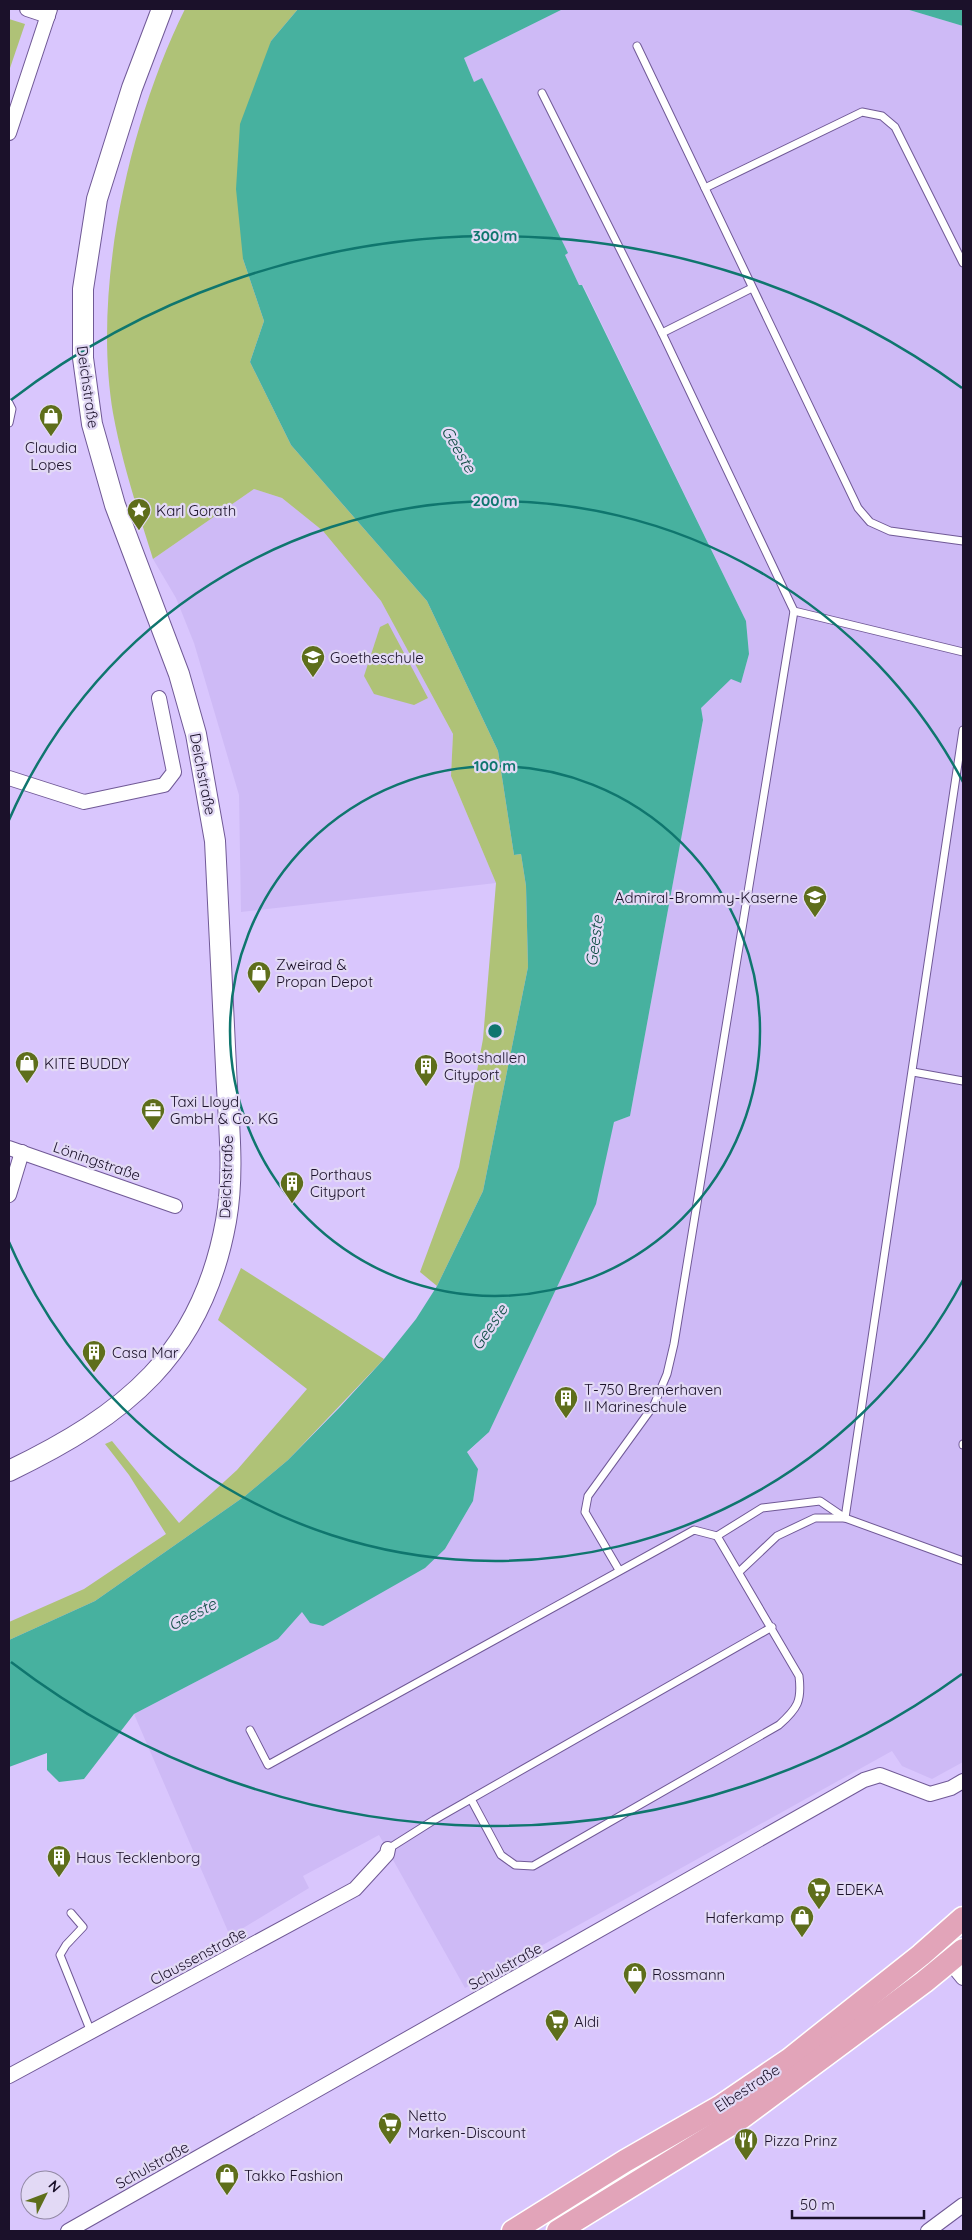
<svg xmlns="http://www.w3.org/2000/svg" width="972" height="2240" viewBox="0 0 972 2240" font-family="Quicksand,sans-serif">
<rect width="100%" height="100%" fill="#d9c6fd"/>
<g fill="#cebaf6">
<path d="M563,9H906L963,26V1762L932,1779L902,1766L892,1751L465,1988L379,1835L303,1876L309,1888L230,1936L134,1714L278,1639L302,1612L445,1549L473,1501L478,1469L467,1453L489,1432L614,1122L630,1116L703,720L700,708L731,678L741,683L749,654L746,621L583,285L579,286L565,255L567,252L482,79L474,82L464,58Z"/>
<path d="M254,489L282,498L323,531L381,601L453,734L451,776L496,883L241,912L239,795L194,643L176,598L153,559Z"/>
</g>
<g fill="#afc277">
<path d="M185,9H298L271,41L243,259L264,321L250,362L291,445L427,601L498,751L514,855L521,854L526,886L528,967L483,1191L437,1286L420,1272L459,1167L483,1039L496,883L451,776L453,734L381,601L323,531L282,498L254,489L153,559C138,511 122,463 113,413C92,288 129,122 185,9Z"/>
<path d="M9,19L25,24L9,71Z"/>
<path d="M388,623L428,698L414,705L374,694L364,676L380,627Z"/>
<path d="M241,1268L384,1359L288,1460L245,1496L95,1601L9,1640V1622L84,1589L166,1534L129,1475L105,1444L112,1441L179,1523L237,1470L307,1389L218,1320Z"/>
</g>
<g fill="#47b19f">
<path d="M298,9H563L464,58L474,82L482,78L568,253L565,255L579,285H582L746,621L749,654L741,683L731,679L701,708L703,720L630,1116L614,1122L596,1204L489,1432L467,1452L478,1469L473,1501L445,1549L425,1568L323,1626L310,1623L302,1612L278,1639L134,1714L84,1779L59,1782L47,1770V1753L9,1767V1640L95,1601L245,1496L288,1460L340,1407L384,1359L416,1319L437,1286L483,1191L528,967L526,886L521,854L514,855L498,751L427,601L291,445L250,362L264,321L243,259L236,189L240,124L271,41Z"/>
<path d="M906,9H963V26Z"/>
</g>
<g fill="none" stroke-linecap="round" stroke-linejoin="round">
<g stroke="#705996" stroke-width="9">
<g id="service">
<path d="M637,46L858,508L870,522L890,531L963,541"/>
<path d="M542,93L662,333L794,611L674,1344L667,1374L654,1405L588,1496L585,1512L619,1570"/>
<path d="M705,188L862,112L882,116L895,127L963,263"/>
<path d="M662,333L752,288"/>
<path d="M9,403L12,409L9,423"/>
<path d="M794,611L963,652"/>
<path d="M913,1072L963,1081"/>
<path d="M963,1444V1445"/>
<path d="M739,1572L777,1536L815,1518H845L963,730"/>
<path d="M250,1730L268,1765L694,1530L717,1536L762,1508L820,1501L845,1518L963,1561"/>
<path d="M471,1799L501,1855L515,1865L533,1866L779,1725C798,1708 802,1701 799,1676L717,1536"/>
<path d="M388,1849L434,1820L772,1627"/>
<path d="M71,1913L83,1927L66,1945L60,1955L91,2032"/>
</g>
</g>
<g stroke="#705996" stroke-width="16">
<g id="minor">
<path d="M27,9L48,16"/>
<path d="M9,133L50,9"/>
<path d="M9,778L84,802L164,785L174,772L159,698"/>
<path d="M9,1148L175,1206"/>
<path d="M9,1195L22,1152"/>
<path d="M950,1962L963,1978"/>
<path d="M9,2076L355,1889L387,1854L388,1849"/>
<path d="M68,2231L864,1780L880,1775L930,1794L951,1788L963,1781"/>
<path d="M928,2231L963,2205"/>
</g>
</g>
<g stroke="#705996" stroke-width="22">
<path id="secondary" d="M9,1471C125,1415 202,1355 226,1221C235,1171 228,1118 226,1067C222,992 219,916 215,841L196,734L179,674L115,505L92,424L83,358V289L97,199L132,88L162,9"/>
</g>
<g stroke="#fff" stroke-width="25">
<g id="primary">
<path d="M513,2231L625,2161L721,2106L790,2059L921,1955L963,1918"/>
<path d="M558,2231L741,2118L924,1982L963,1950"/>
</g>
</g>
<use href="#service" stroke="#fff" stroke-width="7"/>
<use href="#minor" stroke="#fff" stroke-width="14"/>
<use href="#secondary" stroke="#fff" stroke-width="20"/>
<use href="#primary" stroke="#e2a4b9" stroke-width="22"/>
</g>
<g fill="none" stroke="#0f766e" stroke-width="2.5">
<circle cx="495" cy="1031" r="265"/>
<path d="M963 1280A530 530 0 0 1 9 1242M9 820A530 530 0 0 1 963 782"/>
<path d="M962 1674A795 795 0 0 1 11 1662M11 400A795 795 0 0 1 962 388"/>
</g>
<defs>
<g id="shop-pin" transform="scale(1.25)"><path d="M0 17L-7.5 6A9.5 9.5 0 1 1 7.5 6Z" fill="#5e6e1b" stroke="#e2d9f5"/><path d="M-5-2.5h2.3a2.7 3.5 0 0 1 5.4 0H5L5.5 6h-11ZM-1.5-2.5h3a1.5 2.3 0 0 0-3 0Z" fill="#fff"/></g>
<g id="sight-pin" transform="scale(1.25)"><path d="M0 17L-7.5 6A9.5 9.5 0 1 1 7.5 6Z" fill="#5e6e1b" stroke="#e2d9f5"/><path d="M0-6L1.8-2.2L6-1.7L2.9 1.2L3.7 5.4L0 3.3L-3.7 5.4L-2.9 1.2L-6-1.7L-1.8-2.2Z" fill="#fff"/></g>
<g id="school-pin" transform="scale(1.25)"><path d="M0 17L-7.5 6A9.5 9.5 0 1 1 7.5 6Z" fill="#5e6e1b" stroke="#e2d9f5"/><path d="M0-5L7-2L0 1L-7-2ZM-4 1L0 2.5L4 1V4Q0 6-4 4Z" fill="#fff"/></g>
<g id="university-pin" transform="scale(1.25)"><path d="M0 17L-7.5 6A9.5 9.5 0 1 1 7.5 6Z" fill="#5e6e1b" stroke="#e2d9f5"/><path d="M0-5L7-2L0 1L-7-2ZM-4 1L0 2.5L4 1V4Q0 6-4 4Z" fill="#fff"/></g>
<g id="building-pin" transform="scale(1.25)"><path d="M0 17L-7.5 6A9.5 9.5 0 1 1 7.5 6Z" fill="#5e6e1b" stroke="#e2d9f5"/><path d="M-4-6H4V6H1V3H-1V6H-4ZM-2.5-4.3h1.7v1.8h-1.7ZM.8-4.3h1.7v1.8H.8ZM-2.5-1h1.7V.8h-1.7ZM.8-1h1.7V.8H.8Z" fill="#fff"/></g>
<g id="office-pin" transform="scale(1.25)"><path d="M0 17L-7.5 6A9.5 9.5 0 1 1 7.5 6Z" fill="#5e6e1b" stroke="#e2d9f5"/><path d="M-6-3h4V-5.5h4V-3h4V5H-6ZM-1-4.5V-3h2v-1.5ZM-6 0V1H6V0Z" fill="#fff"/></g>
<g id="supermarket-pin" transform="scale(1.25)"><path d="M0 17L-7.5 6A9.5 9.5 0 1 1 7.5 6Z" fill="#5e6e1b" stroke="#e2d9f5"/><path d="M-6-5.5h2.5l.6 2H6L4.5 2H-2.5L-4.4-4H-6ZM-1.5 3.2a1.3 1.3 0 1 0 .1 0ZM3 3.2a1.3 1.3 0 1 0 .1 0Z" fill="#fff"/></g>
<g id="restaurant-pin" transform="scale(1.25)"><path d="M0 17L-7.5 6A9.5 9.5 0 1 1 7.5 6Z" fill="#5e6e1b" stroke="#e2d9f5"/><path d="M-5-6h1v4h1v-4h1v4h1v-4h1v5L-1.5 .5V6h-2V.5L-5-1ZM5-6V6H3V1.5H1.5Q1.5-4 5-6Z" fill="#fff"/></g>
</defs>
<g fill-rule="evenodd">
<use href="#shop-pin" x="51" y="416"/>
<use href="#sight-pin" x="139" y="510"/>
<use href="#school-pin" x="313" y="657"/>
<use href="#university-pin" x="815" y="897"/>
<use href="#shop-pin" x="259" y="973"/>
<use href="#shop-pin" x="27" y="1063"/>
<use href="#building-pin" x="426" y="1066"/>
<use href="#office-pin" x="153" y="1110"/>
<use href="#building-pin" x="292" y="1183"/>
<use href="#building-pin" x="94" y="1352"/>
<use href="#building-pin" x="566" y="1398"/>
<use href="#building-pin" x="59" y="1857"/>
<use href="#supermarket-pin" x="819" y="1889"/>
<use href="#shop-pin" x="802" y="1917"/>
<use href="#shop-pin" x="635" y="1974"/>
<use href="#supermarket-pin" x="557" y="2021"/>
<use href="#supermarket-pin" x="390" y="2124"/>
<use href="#restaurant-pin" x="746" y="2140"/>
<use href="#shop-pin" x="227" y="2175"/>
</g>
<g text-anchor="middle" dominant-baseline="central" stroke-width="4.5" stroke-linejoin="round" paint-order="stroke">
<g font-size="15" fill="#1b112a" stroke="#e2d9f5">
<text transform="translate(88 387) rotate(82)">Deichstraße</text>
<text transform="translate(203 774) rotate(79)">Deichstraße</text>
<text transform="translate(97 1161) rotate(19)">Löningstraße</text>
<text transform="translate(226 1177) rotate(-88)">Deichstraße</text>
<text transform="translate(198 1956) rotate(-28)">Claussenstraße</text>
<text transform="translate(505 1966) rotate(-29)">Schulstraße</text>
<text transform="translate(747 2088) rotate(-33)">Elbestraße</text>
<text transform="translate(152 2165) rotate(-29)">Schulstraße</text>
</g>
<g font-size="15" fill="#1b112a" stroke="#e2d9f5" text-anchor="start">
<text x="51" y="447" text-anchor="middle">Claudia<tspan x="51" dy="17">Lopes</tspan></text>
<text x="156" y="510">Karl Gorath</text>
<text x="330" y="657">Goetheschule</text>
<text x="798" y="897" text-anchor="end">Admiral-Brommy-Kaserne</text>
<text x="276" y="964">Zweirad &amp;<tspan x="276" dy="17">Propan Depot</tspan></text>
<text x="444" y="1057">Bootshallen<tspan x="444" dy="17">Cityport</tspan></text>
<text x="44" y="1063">KITE BUDDY</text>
<text x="170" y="1101">Taxi Lloyd<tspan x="170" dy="17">GmbH &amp; Co. KG</tspan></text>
<text x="310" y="1174">Porthaus<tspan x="310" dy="17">Cityport</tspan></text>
<text x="112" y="1352">Casa Mar</text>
<text x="584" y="1389">T-750 Bremerhaven<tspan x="584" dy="17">II Marineschule</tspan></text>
<text x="76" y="1857">Haus Tecklenborg</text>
<text x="836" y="1889">EDEKA</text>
<text x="784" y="1917" text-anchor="end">Haferkamp</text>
<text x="652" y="1974">Rossmann</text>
<text x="574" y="2021">Aldi</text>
<text x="408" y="2115">Netto<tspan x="408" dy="17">Marken-Discount</tspan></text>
<text x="764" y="2140">Pizza Prinz</text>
<text x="244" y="2175">Takko Fashion</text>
</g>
<g font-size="16" font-style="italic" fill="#0d4c43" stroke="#e2d9f5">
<text transform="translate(459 449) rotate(59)">Geeste</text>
<text transform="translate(594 941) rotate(-83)">Geeste</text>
<text transform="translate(489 1327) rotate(-56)">Geeste</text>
<text transform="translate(192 1614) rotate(-27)">Geeste</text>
</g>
</g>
<circle cx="495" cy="1031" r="8" fill="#0f766e" stroke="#e2d9f5" stroke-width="2.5"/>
<g font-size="15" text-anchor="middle" font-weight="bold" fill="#0f766e" stroke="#e2d9f5" stroke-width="4.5" stroke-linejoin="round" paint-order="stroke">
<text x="495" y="241">300 m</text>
<text x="495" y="506">200 m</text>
<text x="495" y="771">100 m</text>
</g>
<rect width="972" height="2240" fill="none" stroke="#1b112a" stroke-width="20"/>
<g transform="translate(45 2195) rotate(48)"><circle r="24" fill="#e2d9f5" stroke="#9289a4"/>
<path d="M0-4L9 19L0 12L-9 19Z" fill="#5e6e1b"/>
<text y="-8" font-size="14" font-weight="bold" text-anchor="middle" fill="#1b112a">N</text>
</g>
<path d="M792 2210v8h132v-8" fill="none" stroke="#1b112a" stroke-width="2.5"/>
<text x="800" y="2210" font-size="15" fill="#1b112a" stroke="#e2d9f5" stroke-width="4" paint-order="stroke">50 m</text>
</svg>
